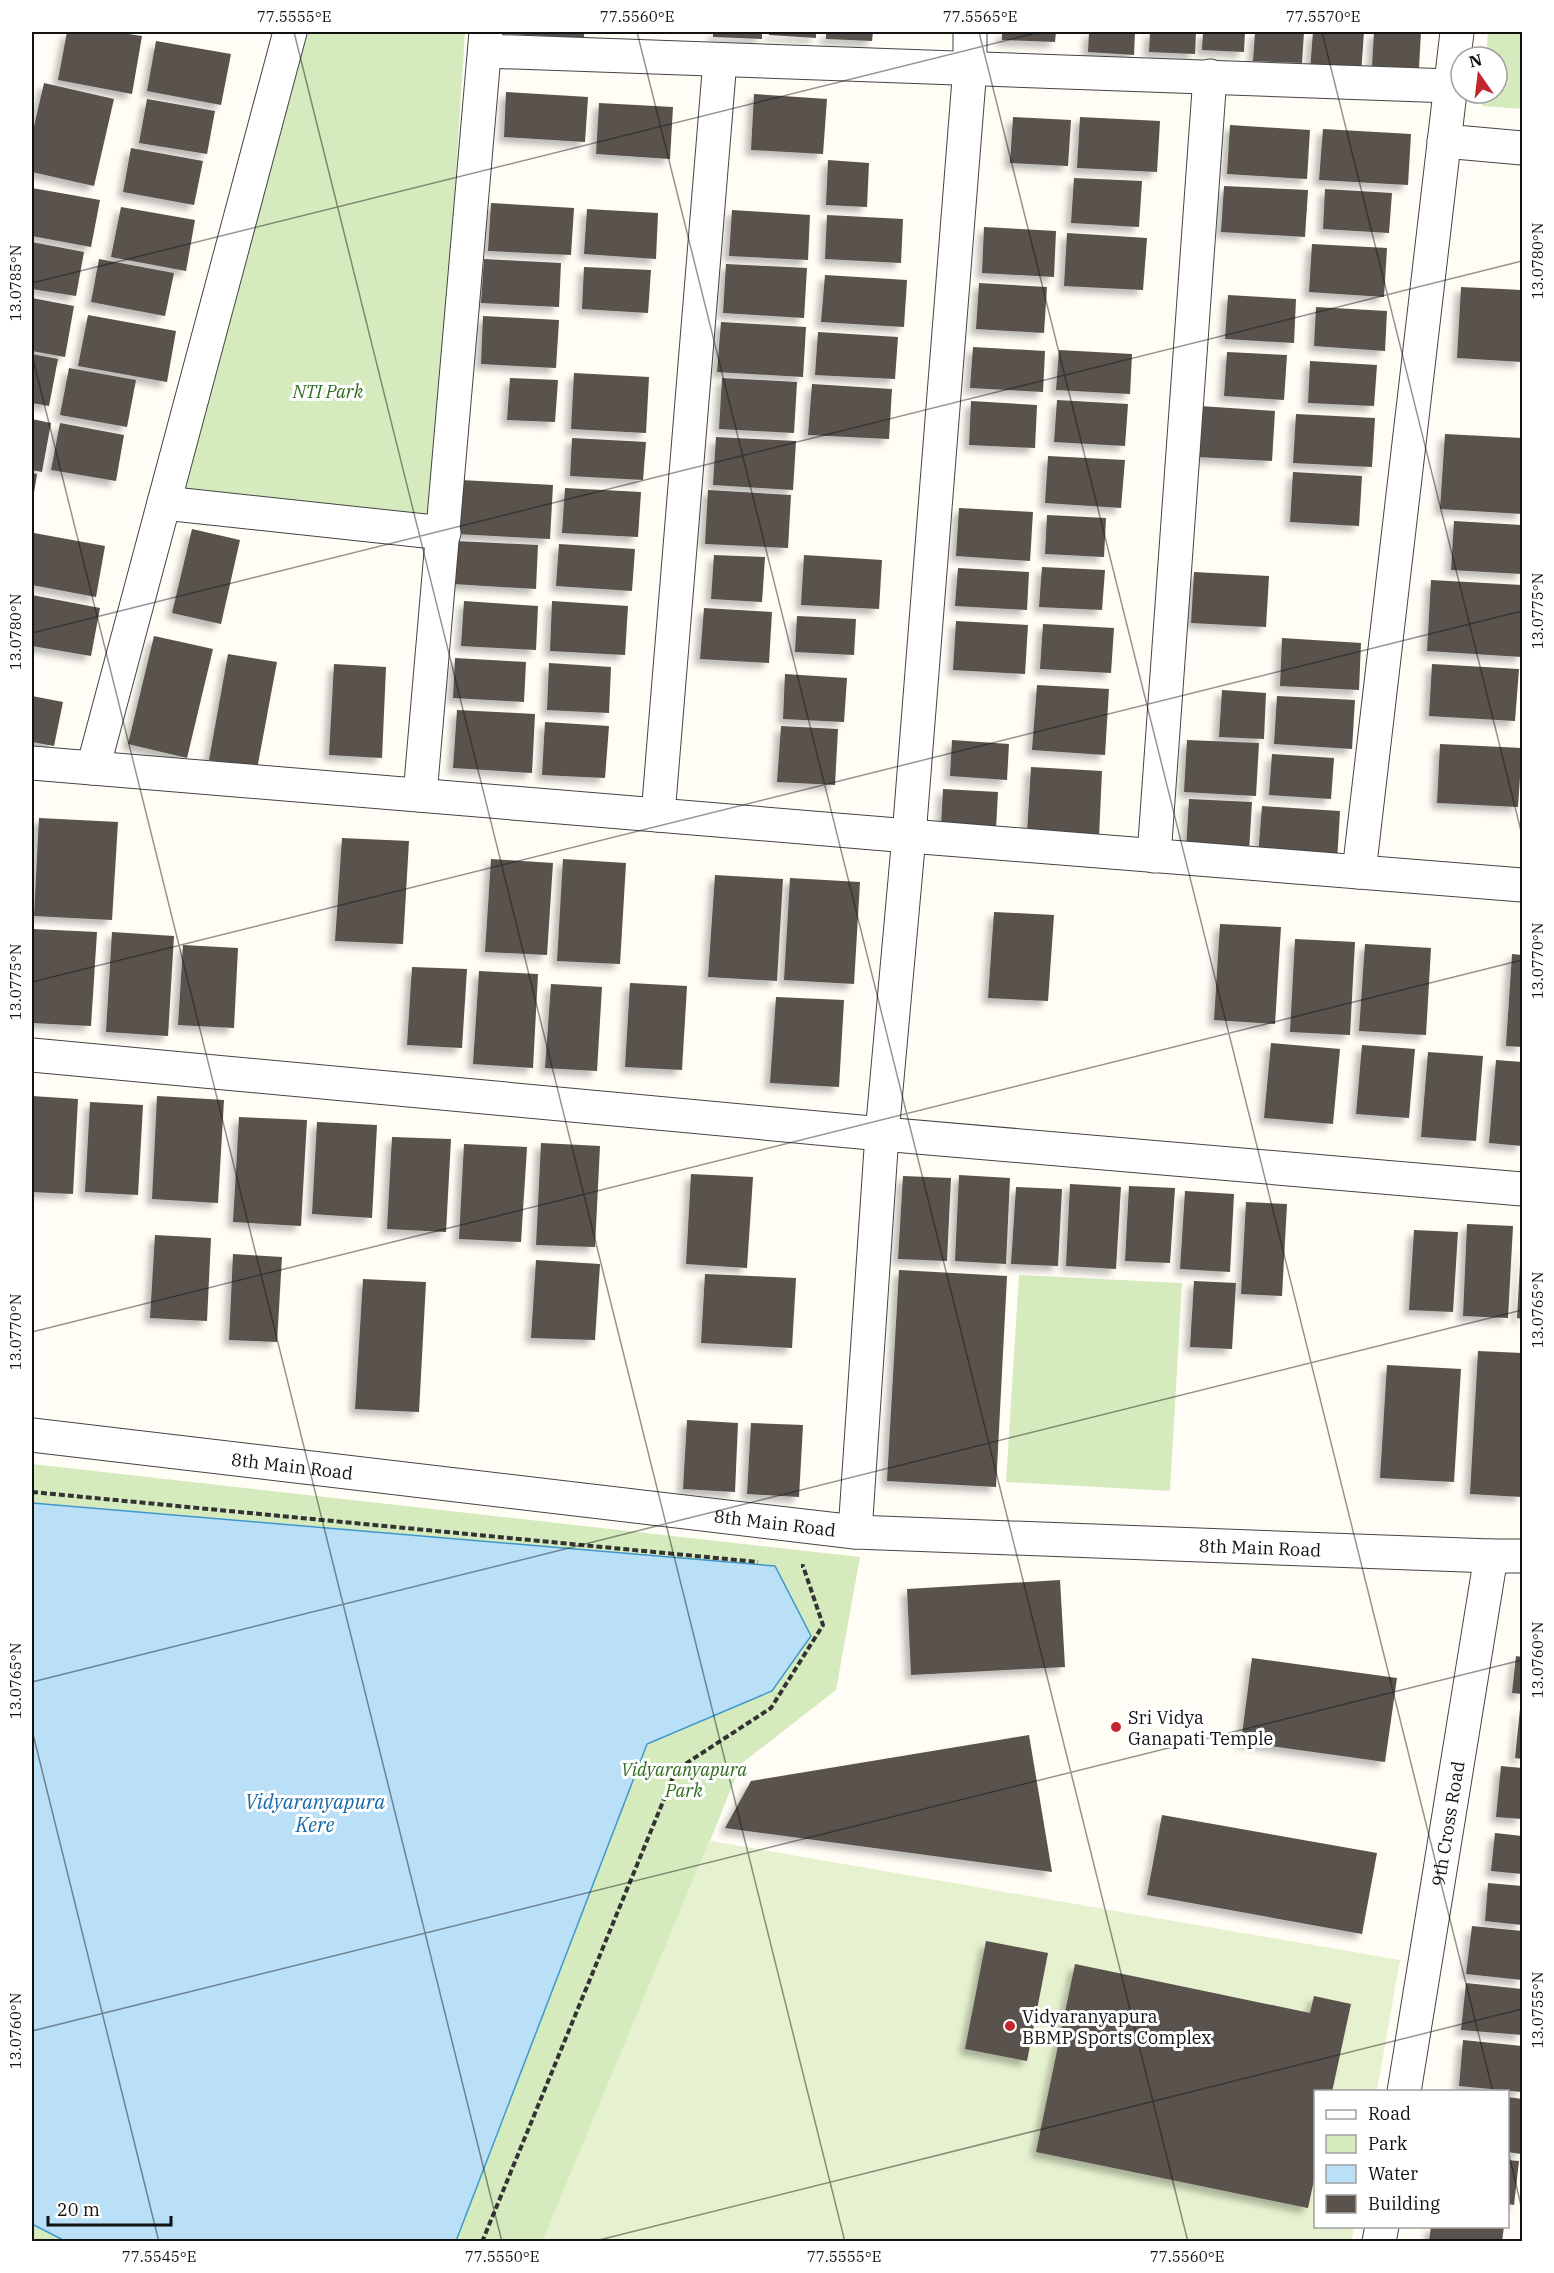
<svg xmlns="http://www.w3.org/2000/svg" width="1554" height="2273" viewBox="0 0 1554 2273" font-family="'IBM Plex Serif',serif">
<defs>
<filter id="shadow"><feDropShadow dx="-5.5" dy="5.5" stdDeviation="3" flood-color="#0004"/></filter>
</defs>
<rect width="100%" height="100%" fill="#fffdf5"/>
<g fill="#d5ebbd">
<path d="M308,32H465L434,520L182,494Z"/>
<path d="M1488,32H1522V109L1482,106L1483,93H1497V57H1486Z"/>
<path d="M1019,1275L1182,1283L1170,1491L1006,1482Z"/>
<path d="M32,1464L860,1557L836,1690L741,1764L710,1841L975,1887L906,2241H456L647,1744L772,1691L775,1566L32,1503Z"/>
<path d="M32,2224L67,2241H32Z"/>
</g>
<path fill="#e6f2cf" d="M709,1841L1400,1960L1377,2091L1316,2092V2226L1354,2227L1352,2241L542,2242Z"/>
<path fill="#b9e0f7" stroke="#3f96cf" stroke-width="1.5" d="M32,1503L775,1566L811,1636L772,1691L647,1744L456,2241L67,2242L32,2224Z"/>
<g fill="#5a524d" filter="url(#shadow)">
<path d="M67,32H115L142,36L132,94L58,80Z"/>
<path d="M508,32H584V38L508,34Z"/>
<path d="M713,32H762V39L713,37Z"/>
<path d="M769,32H816V38L769,35Z"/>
<path d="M826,32H873L872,41L826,39Z"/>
<path d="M1002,32H1056L1055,42L1002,40Z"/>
<path d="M1089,32H1135L1134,55L1088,52Z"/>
<path d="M1150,32H1196L1195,54L1149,52Z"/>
<path d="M1203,32H1245L1244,52L1202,50Z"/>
<path d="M1255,32H1304L1302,63L1253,61Z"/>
<path d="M1313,32H1364L1361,74L1310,71Z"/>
<path d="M1374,32H1421L1419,68L1372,66Z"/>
<path d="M156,41L231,54L221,105L147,91Z"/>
<path d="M44,83L114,99L94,186L32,172V135Z"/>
<path d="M506,92L588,97L585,142L504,137Z"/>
<path d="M754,94L827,99L823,154L751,150Z"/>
<path d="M147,99L215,111L207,154L139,143Z"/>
<path d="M599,103L673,107L670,159L596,154Z"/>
<path d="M1013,117L1071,120L1068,166L1010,163Z"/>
<path d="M1080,117L1160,121L1157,172L1077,168Z"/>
<path d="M1230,125L1310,130L1307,179L1227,174Z"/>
<path d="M1323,129L1411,134L1408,185L1319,180Z"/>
<path d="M131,148L203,161L194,205L123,192Z"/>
<path d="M828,160L869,163L867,207L826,205Z"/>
<path d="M1074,178L1142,181L1139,227L1071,223Z"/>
<path d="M1224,186L1308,190L1305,237L1221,232Z"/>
<path d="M32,188L100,200L91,247L32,236Z"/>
<path d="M1325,189L1392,193L1389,233L1323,229Z"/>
<path d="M491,203L574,208L571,255L488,251Z"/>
<path d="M121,207L195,220L186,271L111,257Z"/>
<path d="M587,209L658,213L656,259L584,254Z"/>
<path d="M732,210L810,215L808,260L729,256Z"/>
<path d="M827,215L903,219L901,263L825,259Z"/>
<path d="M984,227L1056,231L1054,277L982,273Z"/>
<path d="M1067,233L1147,238L1143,290L1064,286Z"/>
<path d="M32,242L84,252L76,296L32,289Z"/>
<path d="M1312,244L1387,248L1384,297L1309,292Z"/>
<path d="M99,259L174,273L165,316L91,302Z"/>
<path d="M484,259L561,263L559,307L481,303Z"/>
<path d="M726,264L807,268L804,318L723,313Z"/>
<path d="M584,267L651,270L648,313L582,309Z"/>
<path d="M825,275L907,280L904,327L821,322Z"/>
<path d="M979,283L1047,287L1044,333L976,329Z"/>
<path d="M1461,287L1522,290V362L1457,358Z"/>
<path d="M1228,295L1296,299L1294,343L1225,339Z"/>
<path d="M32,298L74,306L65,357L32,351Z"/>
<path d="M1316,307L1387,311L1385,351L1314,346Z"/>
<path d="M88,315L176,331L167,382L78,366Z"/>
<path d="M483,316L559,320L556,368L481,364Z"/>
<path d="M721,322L806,327L803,377L717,372Z"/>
<path d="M818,332L898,337L895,379L815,375Z"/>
<path d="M973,347L1045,351L1043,392L970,388Z"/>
<path d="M1059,350L1132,354L1130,394L1056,390Z"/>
<path d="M1227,352L1287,355L1284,400L1224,396Z"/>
<path d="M32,354L58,359L49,406L32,403Z"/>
<path d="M1310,361L1377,365L1374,406L1308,403Z"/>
<path d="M69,368L136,380L127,427L60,415Z"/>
<path d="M574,373L649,377L646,433L571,429Z"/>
<path d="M510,378L558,380L555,422L507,420Z"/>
<path d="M722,378L797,382L794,433L719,429Z"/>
<path d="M812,384L892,389L889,439L808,435Z"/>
<path d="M1057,400L1128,404L1125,446L1054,442Z"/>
<path d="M971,401L1037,405L1035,448L969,445Z"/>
<path d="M1200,406L1275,411L1272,461L1198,457Z"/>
<path d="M1296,414L1375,418L1372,467L1293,463Z"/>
<path d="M32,419L51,423L42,472L32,470Z"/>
<path d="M60,423L124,435L116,481L51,470Z"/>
<path d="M1445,434L1522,438V514L1440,509Z"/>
<path d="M716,437L796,441L793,490L713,485Z"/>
<path d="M572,438L646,442L643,480L570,476Z"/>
<path d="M1048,456L1125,460L1121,508L1045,503Z"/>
<path d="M1293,472L1362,476L1359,526L1290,522Z"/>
<path d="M32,473L37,474L33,499L32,498Z"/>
<path d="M461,480L553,485L550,539L457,534Z"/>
<path d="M565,488L641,492L638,537L562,533Z"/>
<path d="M708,490L791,495L788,548L705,544Z"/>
<path d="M959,508L1033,512L1030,561L956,556Z"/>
<path d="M1047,515L1106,518L1104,557L1045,554Z"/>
<path d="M1454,521L1522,525V574L1451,570Z"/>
<path d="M192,529L240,540L221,624L172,613Z"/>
<path d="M34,533L105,546L96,597L32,585V546Z"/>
<path d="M456,541L538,545L536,589L453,584Z"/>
<path d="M559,544L635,549L632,591L556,586Z"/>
<path d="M714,555L765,557L762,602L711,599Z"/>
<path d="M804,555L882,560L879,609L801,605Z"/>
<path d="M1042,567L1105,570L1102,610L1039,607Z"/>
<path d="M958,568L1029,572L1027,610L955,606Z"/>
<path d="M1194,572L1269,576L1266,627L1191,623Z"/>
<path d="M1431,580L1522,585V657L1427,651Z"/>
<path d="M32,595L100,608L91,656L32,646Z"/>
<path d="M464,601L538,606L536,650L461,646Z"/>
<path d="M552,601L628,606L625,655L550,651Z"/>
<path d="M704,608L772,612L769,663L700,659Z"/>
<path d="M797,616L856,619L854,655L795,652Z"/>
<path d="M956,621L1028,625L1025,674L953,670Z"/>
<path d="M1043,624L1114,628L1111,673L1040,669Z"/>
<path d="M154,636L213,649L187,758L128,744Z"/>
<path d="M1282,638L1361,643L1359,690L1280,686Z"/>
<path d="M228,654L277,662L257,769L209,760Z"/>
<path d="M455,658L526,662L524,702L453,698Z"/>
<path d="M549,663L611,667L609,713L547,710Z"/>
<path d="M334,664L386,667L382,758L329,755Z"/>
<path d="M1432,664L1519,669L1515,721L1429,716Z"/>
<path d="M785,674L847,678L844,722L783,719Z"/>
<path d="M1037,685L1109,689L1105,755L1032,750Z"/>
<path d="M1222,690L1266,693L1264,739L1219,737Z"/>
<path d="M32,696L63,702L54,746L32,742Z"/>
<path d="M1277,696L1355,700L1352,749L1274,744Z"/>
<path d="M457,710L535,714L532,773L453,768Z"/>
<path d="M545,722L609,726L605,778L542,775Z"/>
<path d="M781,726L838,729L835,785L777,782Z"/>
<path d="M952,740L1009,744L1007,780L950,776Z"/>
<path d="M1187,740L1259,743L1256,796L1184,792Z"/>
<path d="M1440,744L1522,748L1518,807L1437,803Z"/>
<path d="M1272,754L1334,758L1331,799L1269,795Z"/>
<path d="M1031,767L1102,771L1099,837L1027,833Z"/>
<path d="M943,789L998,792L996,829L941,826Z"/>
<path d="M1189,799L1252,802L1249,852L1186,849Z"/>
<path d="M1262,806L1340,811L1337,862L1258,857Z"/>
<path d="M39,818L118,822L112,920L34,916Z"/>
<path d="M342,838L409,841L403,944L335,941Z"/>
<path d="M491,859L553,863L547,955L485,952Z"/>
<path d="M563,859L626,863L620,964L557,961Z"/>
<path d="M715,875L783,879L777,981L708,977Z"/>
<path d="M790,878L860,882L854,984L784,980Z"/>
<path d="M994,912L1054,915L1048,1001L988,998Z"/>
<path d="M1220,924L1281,927L1275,1024L1214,1020Z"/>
<path d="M33,929L97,932L91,1026L32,1023Z"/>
<path d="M112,932L174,936L168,1036L106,1032Z"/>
<path d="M1295,939L1355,942L1350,1035L1290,1032Z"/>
<path d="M1365,944L1431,948L1426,1035L1359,1031Z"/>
<path d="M183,945L238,948L234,1028L178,1025Z"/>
<path d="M1512,954L1522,955V1047L1506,1046Z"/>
<path d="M412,967L467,969L462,1048L407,1045Z"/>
<path d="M479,971L538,974L533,1068L473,1064Z"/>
<path d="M630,983L687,986L682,1070L625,1067Z"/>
<path d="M551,984L602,987L597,1071L545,1068Z"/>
<path d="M776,997L844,1000L839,1087L770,1083Z"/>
<path d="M1271,1043L1340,1049L1333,1124L1264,1118Z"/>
<path d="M1362,1045L1415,1049L1409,1118L1356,1114Z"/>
<path d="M1428,1052L1483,1056L1476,1141L1421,1137Z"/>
<path d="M1496,1060L1522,1062V1146L1489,1143Z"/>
<path d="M32,1096L78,1099L73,1194L32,1192Z"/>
<path d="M157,1096L224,1100L218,1203L152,1199Z"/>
<path d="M90,1102L143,1105L138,1195L85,1192Z"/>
<path d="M239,1117L307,1120L301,1226L233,1222Z"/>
<path d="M317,1122L377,1125L372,1218L312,1214Z"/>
<path d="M392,1137L451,1139L446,1232L387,1229Z"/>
<path d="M541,1143L600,1146L595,1247L536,1245Z"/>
<path d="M464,1144L527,1147L521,1242L459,1239Z"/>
<path d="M691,1174L753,1177L747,1268L686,1264Z"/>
<path d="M959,1175L1010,1178L1006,1264L955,1261Z"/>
<path d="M903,1176L951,1178L947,1261L898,1259Z"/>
<path d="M1070,1184L1121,1187L1116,1269L1066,1266Z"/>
<path d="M1129,1186L1175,1188L1170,1263L1125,1261Z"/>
<path d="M1016,1187L1062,1189L1058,1266L1011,1264Z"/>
<path d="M1185,1191L1234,1194L1230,1272L1180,1269Z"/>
<path d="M1246,1202L1287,1204L1282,1296L1241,1294Z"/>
<path d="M1467,1224L1513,1226L1508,1318L1463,1316Z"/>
<path d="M1414,1230L1458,1232L1453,1312L1409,1310Z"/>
<path d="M155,1235L211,1238L207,1321L150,1318Z"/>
<path d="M1521,1246H1522V1319L1517,1318Z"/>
<path d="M233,1254L282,1257L277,1342L229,1340Z"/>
<path d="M536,1260L600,1264L595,1340L531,1338Z"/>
<path d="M899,1270L1007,1276L996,1487L887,1481Z"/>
<path d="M705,1274L796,1278L792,1348L701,1343Z"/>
<path d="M363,1279L426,1282L419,1412L355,1409Z"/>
<path d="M1194,1281L1236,1283L1232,1349L1190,1347Z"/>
<path d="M1478,1351L1522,1353V1497L1470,1494Z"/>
<path d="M1387,1365L1461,1369L1454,1482L1380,1478Z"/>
<path d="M687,1420L738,1423L735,1492L683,1489Z"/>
<path d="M751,1423L803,1425L799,1497L747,1494Z"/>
<path d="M1060,1580L1065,1667L911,1675L907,1589Z"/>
<path d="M1516,1656L1522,1657V1694L1512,1693Z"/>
<path d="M1252,1658L1397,1678L1385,1762L1241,1742Z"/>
<path d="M1520,1709L1522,1710V1759L1515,1758Z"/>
<path d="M1029,1735L1052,1872L725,1828L751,1781Z"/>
<path d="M1501,1766L1522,1768V1819L1496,1817Z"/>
<path d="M1162,1815L1377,1853L1362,1934L1147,1895Z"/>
<path d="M1495,1833L1522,1836V1874L1491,1871Z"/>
<path d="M1488,1883L1522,1886V1925L1485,1921Z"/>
<path d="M1472,1926L1522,1931V1980L1466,1974Z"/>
<path d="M986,1941L1048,1953L1027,2061L965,2049Z"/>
<path d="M1075,1964L1310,2013L1314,1996L1351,2004L1332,2092H1316V2171L1308,2208L1036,2152Z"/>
<path d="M1466,1983L1522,1989V2035L1461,2030Z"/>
<path d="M1463,2040L1522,2046V2092L1459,2086Z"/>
<path d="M1508,2097L1522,2099L1521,2154L1508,2152Z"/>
<path d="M1508,2160L1519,2161L1514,2205L1508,2204Z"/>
<path d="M1431,2226H1504L1502,2242H1429Z"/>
</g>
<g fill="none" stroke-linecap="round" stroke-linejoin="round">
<g stroke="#444" stroke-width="35">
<g id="minor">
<path d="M485,51L1451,86"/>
<path d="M1444,141L1522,148"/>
<path d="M164,503L444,533"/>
<path d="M32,763L909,836L1522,885"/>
<path d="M93,768L290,32"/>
<path d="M420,795L486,32"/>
<path d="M658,815L720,60"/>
<path d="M1154,856L1210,76"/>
<path d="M1359,872L1457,32"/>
<path d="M32,1055L882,1134L1522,1189"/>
<path id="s1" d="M32,1435L855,1532L1491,1556H1522"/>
<path d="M855,1532L882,1134L909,836L970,67V32"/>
<path id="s2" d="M1404,2092L1491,1556"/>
<path d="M1379,2242L1382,2226"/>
</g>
</g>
<g stroke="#333" stroke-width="4" stroke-dasharray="6 3" stroke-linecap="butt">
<path d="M32,1492L758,1562"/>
<path d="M482,2242L676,1770L771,1708L823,1625L803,1566H801"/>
</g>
<use href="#minor" stroke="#fff" stroke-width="33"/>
</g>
<path fill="none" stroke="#111" stroke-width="1.5" stroke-opacity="0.45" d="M294,32L845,2242M637,32L1188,2242M979,32L1493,2092M1322,32L1522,835M32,283L1040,32M32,355L502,2242M32,633L1522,261M32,982L1522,611M32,1332L1522,960M32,1682L1522,1310M32,1730L159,2242M32,2031L1522,1660M1508,2150L1522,2210M591,2242L1522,2009"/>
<g fill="#c4262e" stroke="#fff" stroke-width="2">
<circle cx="1116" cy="1727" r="6"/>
<circle cx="1010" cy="2026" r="6"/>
</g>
<g text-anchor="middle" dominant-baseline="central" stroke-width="6" stroke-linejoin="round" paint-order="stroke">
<g font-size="18" font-style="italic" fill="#2f6b1f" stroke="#fff">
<text x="328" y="391">NTI Park</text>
<text x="684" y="1769">Vidyaranyapura<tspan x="684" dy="21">Park</tspan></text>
</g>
<g font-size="18" fill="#111" stroke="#fff">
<text stroke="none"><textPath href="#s1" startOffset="262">8th Main Road</textPath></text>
<text stroke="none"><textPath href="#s1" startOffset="748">8th Main Road</textPath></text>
<text stroke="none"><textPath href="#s1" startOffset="1234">8th Main Road</textPath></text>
<text stroke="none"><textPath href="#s2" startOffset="272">9th Cross Road</textPath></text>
</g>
<g font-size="18" fill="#111" stroke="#fff" text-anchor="start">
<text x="1128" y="1717">Sri Vidya<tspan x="1128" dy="21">Ganapati Temple</tspan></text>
<text x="1022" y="2016">Vidyaranyapura<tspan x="1022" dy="21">BBMP Sports Complex</tspan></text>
</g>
<g font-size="20" font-style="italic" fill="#1768a6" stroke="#fff">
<text x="315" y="1801">Vidyaranyapura<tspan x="315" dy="23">Kere</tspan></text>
</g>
</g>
<rect width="1554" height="2273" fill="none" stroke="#ffffff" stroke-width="66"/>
<rect x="1314" y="2090" width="195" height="138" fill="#ffffff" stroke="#a0a0a0" stroke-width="1.5"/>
<rect x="1326" y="2110" width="30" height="9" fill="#ffffff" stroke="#a0a0a0" stroke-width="1.5"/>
<text x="1368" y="2120" font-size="18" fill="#111111">Road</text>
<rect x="1326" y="2135" width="30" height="18" fill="#d5ebbd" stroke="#a0a0a0" stroke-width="1.5"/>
<text x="1368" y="2150" font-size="18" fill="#111111">Park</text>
<rect x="1326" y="2165" width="30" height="18" fill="#b9e0f7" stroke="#a0a0a0" stroke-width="1.5"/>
<text x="1368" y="2180" font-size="18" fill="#111111">Water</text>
<rect x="1326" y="2195" width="30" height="18" fill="#5a524d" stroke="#a0a0a0" stroke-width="1.5"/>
<text x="1368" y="2210" font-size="18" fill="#111111">Building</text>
<g transform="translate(1479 75) rotate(346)"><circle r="28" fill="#ffffff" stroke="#a0a0a0" stroke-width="1.5"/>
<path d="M0-4.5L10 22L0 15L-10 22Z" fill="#c4262e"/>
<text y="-9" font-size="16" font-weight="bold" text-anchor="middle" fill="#111111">N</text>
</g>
<path d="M48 2216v9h123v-9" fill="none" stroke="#111111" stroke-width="3"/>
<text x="57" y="2216" font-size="18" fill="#111111" stroke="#ffffff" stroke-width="4.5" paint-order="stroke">20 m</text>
<rect x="33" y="33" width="1488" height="2207" fill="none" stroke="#111" stroke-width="2"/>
<g font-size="15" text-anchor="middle" fill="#111">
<text x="294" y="22">77.5555°E</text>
<text x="637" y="22">77.5560°E</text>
<text x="980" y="22">77.5565°E</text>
<text x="1323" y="22">77.5570°E</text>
<text transform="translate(1538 261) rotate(-90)" y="5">13.0780°N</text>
<text transform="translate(16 283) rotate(-90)" y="5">13.0785°N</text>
<text transform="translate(1538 611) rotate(-90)" y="5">13.0775°N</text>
<text transform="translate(16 632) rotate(-90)" y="5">13.0780°N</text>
<text transform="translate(1538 961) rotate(-90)" y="5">13.0770°N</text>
<text transform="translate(16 982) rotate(-90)" y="5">13.0775°N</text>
<text transform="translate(1538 1310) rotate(-90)" y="5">13.0765°N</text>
<text transform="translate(16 1332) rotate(-90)" y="5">13.0770°N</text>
<text transform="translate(1538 1660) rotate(-90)" y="5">13.0760°N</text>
<text transform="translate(16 1681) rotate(-90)" y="5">13.0765°N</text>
<text transform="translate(1538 2010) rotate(-90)" y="5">13.0755°N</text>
<text transform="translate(16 2031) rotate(-90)" y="5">13.0760°N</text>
<text x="159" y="2262">77.5545°E</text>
<text x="502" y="2262">77.5550°E</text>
<text x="844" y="2262">77.5555°E</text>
<text x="1187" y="2262">77.5560°E</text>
</g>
</svg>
